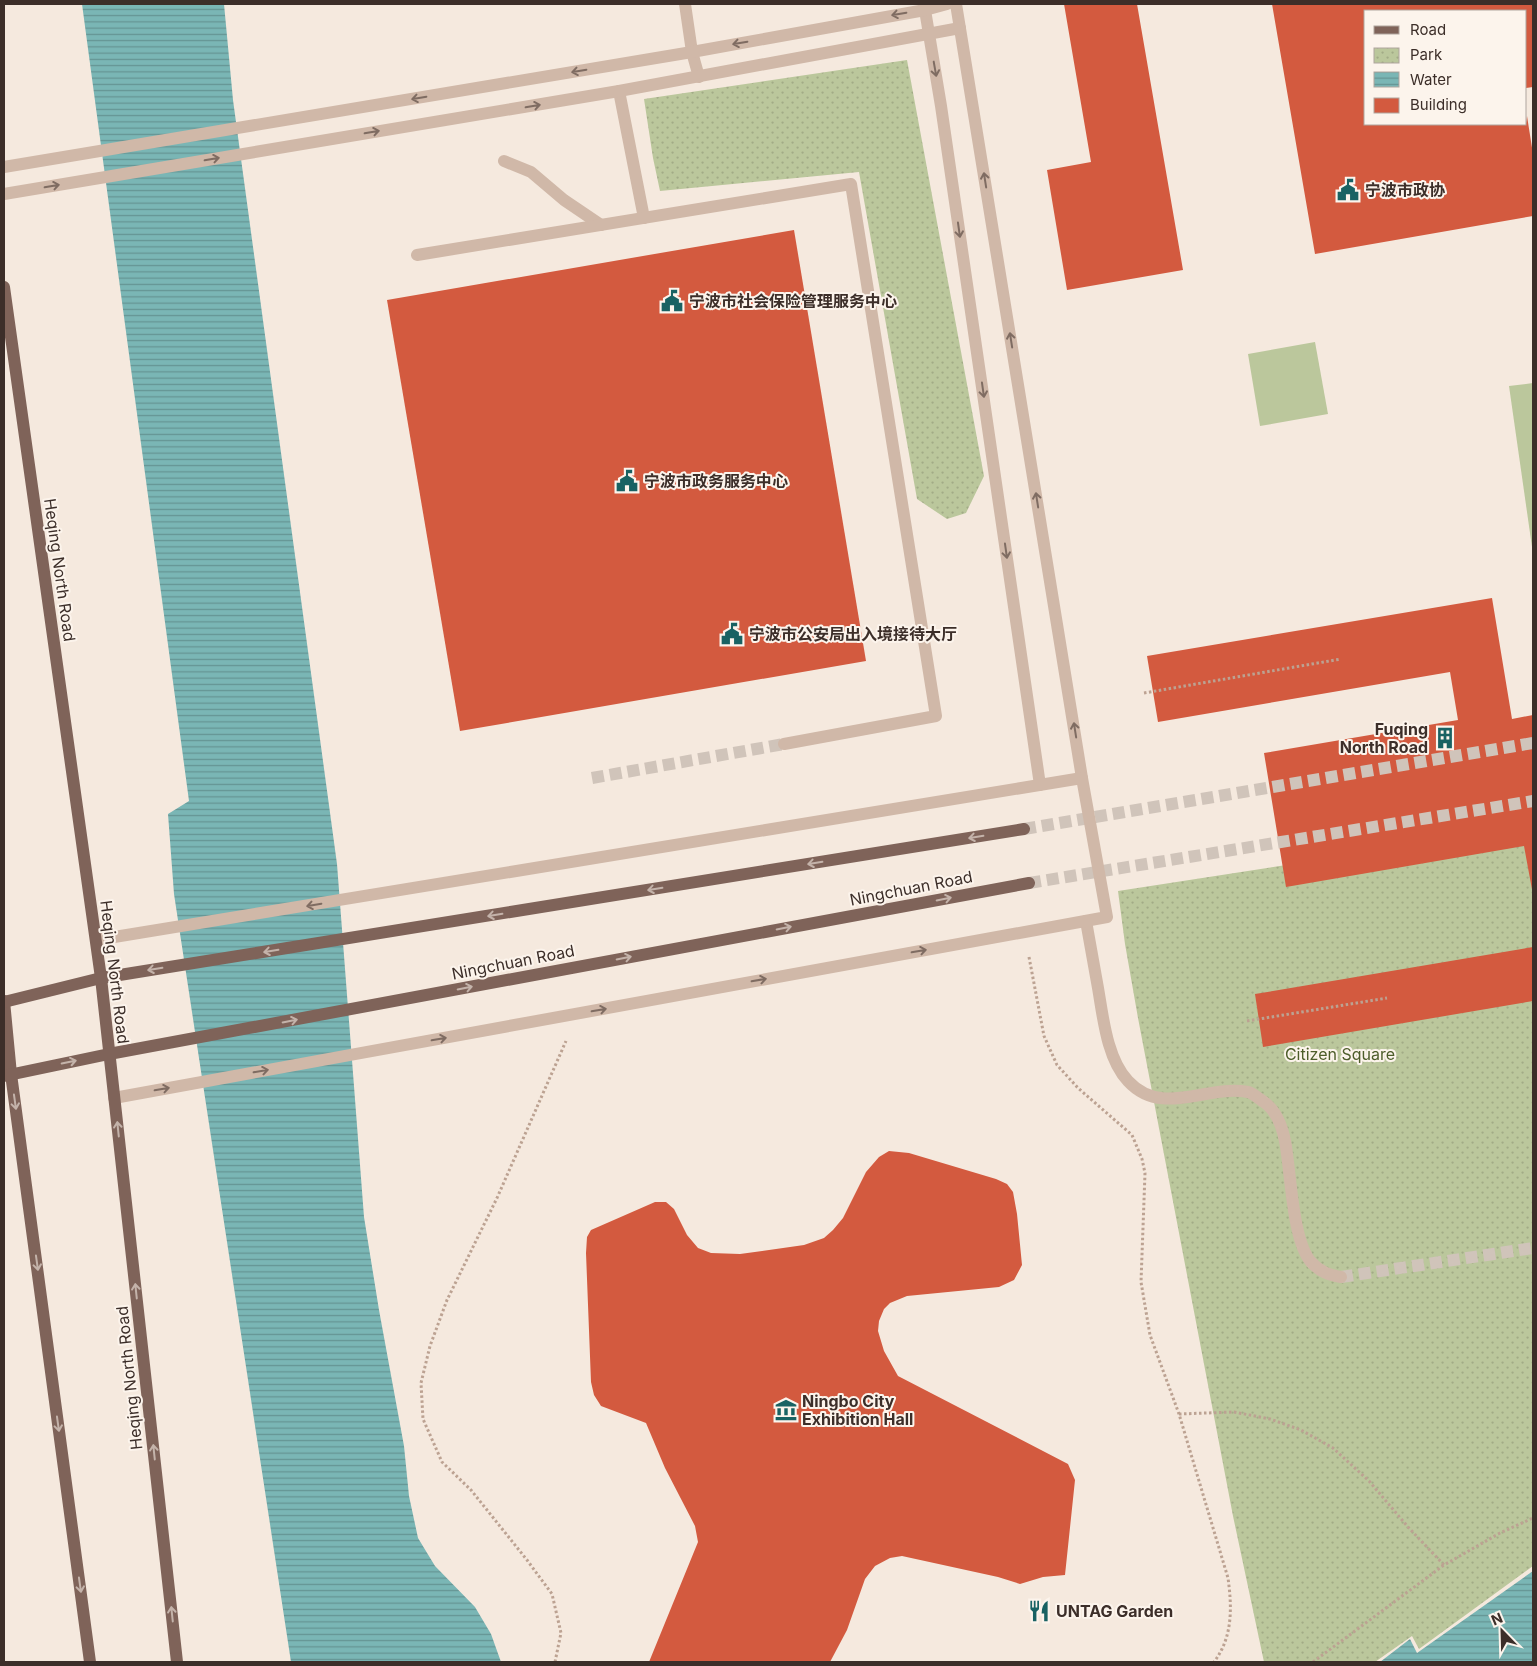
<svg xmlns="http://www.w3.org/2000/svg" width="1537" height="1666" viewBox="0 0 1537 1666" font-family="Inter,'Noto Sans SC',sans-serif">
<defs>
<pattern id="park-dots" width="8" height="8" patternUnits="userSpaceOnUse" patternTransform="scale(1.25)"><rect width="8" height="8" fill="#bbc79c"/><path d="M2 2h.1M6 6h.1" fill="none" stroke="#a2ab86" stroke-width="1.8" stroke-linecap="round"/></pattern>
<pattern id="water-rules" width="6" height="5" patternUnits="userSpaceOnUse" patternTransform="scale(1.25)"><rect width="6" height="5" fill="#7ab6b5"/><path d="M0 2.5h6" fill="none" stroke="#659493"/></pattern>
</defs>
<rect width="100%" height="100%" fill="#f5e9de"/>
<g fill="#bbc79c">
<path d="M1315,342L1328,414L1260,426L1248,354Z"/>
<path d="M1533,383V554L1509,386Z"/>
</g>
<g fill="url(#park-dots)">
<path d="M907,60L984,476L966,513L947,519L917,499L859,172L660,191L653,158L644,99Z"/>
<path d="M1533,827V1566L1419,1649L1412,1636L1375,1662H1264L1233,1516L1138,1018L1125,944L1118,891Z"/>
</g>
<g fill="url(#water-rules)">
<path d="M82,4H224L233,100L337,864L364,1217L379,1310L404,1446L409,1496L418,1538L435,1566L475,1607L491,1634L501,1662H291L174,894L168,814L189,801Z"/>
<path d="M1533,1571V1662H1380L1410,1639L1417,1653Z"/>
</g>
<g fill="#d35a3f">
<path d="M1064,4H1137L1183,270L1067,290L1047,170L1091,162Z"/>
<path d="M1272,4H1533V87L1526,88V11H1366V124H1526L1527,116L1533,154V216L1315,254Z"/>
<path d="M794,230L866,661L460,731L387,300Z"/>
<path d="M1492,598L1512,719L1533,715V895L1524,846L1286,887L1264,753L1458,720L1450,672L1158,722L1147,656Z"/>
<path d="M1533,947V1001L1263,1047L1255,994Z"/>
<path d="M889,1151L909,1153L996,1179L1007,1184L1013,1192L1017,1214L1022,1265L1014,1280L999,1287L907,1296L890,1303L884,1309L879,1321L878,1331L884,1351L898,1376L1068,1464L1075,1480L1065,1575L1043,1577L1020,1584L998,1577L902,1556L890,1558L875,1566L865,1579L847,1630L830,1662H649L698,1542L695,1526L665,1468L646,1423L601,1406L594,1395L591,1382L586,1253L587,1237L591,1230L655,1202H666L674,1209L687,1235L698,1248L711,1253L740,1254L804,1245L824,1238L833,1230L843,1218L866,1172L879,1157Z"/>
</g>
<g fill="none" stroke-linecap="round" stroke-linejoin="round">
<g stroke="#d0c4ba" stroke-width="12" stroke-dasharray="12 6" stroke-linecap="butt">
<path d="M592,778L784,744"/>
<path d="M1341,1277L1533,1248"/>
</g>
<g stroke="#d0c4ba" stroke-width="12" stroke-dasharray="12 6" stroke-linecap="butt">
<path d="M1024,829L1533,743"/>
<path d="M1029,883L1533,801"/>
</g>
<g stroke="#bca292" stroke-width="3" stroke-dasharray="2.5 2.5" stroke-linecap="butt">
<path d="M1144,693L1341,659"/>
<path d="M1029,957L1044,1036L1057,1065L1078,1088L1132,1135L1142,1159L1145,1173L1141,1282L1150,1335L1179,1414L1228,1578C1232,1607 1233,1637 1214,1662"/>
<path d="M1247,1021L1387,998"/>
<path d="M1179,1414L1234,1412L1270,1419L1301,1430L1333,1448L1369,1481L1408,1527L1444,1565L1500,1533L1533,1518"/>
<path d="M555,1662L561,1633L552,1594L527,1560L471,1490L442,1462L423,1419L421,1383L430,1346L447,1300L497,1198L566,1041"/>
<path d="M1313,1662L1444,1565"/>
</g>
<g stroke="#d0b8a8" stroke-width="12">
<path d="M685,4L692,52L699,77"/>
<path d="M924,4L941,106L1040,785"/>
<path d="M956,4L1082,778"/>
<path d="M619,91L644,218"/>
<path d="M504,161L531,172L564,200L601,225"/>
<path d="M4,167L692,52L925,10L947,4"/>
<path d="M4,194L619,91L960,28"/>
<path d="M417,255L851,184L936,716L784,744"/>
<path d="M1086,921C1090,943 1094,966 1098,988C1103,1017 1107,1059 1128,1081C1162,1118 1207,1084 1248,1092C1253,1093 1259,1099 1264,1102C1277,1111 1282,1126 1285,1141C1291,1172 1292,1240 1311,1262C1320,1272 1329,1275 1341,1277"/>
<path d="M96,940L1082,778L1107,917L114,1098"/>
</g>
<g stroke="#7f6359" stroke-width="12">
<path d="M4,287L101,978L177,1662"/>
<path d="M4,1001L11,1074L90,1662"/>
<path d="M4,1002L101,978L1024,829"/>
<path d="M4,1076L109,1054L1029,883"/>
</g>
</g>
<defs><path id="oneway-shaft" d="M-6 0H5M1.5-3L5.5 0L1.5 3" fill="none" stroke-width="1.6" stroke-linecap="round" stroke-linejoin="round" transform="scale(1.25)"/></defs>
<g stroke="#7f6c62">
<use href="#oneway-shaft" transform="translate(899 14) rotate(170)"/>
<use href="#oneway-shaft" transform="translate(740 43) rotate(170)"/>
<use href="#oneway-shaft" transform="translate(935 69) rotate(80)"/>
<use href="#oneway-shaft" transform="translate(579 71) rotate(170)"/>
<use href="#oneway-shaft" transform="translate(419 98) rotate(170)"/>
<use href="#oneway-shaft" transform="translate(533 106) rotate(-10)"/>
<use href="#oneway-shaft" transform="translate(372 132) rotate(-10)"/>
<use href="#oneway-shaft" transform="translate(212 159) rotate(-10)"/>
<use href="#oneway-shaft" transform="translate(985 180) rotate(-99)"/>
<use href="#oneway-shaft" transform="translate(52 186) rotate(-10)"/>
<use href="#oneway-shaft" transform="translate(959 230) rotate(82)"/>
<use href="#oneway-shaft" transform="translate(1011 340) rotate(-99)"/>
<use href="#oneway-shaft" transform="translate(983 390) rotate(82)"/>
<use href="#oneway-shaft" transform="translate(1037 500) rotate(-99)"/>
<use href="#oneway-shaft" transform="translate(1006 551) rotate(82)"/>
<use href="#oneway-shaft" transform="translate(1075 730) rotate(-99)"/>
<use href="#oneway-shaft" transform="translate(314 905) rotate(170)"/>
<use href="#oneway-shaft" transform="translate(919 951) rotate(-10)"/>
<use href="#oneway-shaft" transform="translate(759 980) rotate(-10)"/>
<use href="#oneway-shaft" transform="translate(599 1010) rotate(-10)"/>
<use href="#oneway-shaft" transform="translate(439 1039) rotate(-10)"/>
<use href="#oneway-shaft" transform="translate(261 1071) rotate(-10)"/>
<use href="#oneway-shaft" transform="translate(162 1089) rotate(-10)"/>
</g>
<g stroke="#c4b3aa">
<use href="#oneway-shaft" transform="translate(976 837) rotate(171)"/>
<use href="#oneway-shaft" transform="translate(815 863) rotate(171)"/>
<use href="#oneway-shaft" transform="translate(655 889) rotate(171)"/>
<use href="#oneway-shaft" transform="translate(944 899) rotate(-11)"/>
<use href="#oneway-shaft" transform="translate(495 915) rotate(171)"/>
<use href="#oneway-shaft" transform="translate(784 928) rotate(-11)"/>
<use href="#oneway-shaft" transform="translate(271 951) rotate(171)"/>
<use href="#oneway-shaft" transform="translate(624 958) rotate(-11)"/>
<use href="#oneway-shaft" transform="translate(155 969) rotate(171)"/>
<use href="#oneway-shaft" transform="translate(465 988) rotate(-11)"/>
<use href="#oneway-shaft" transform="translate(290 1021) rotate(-11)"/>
<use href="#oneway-shaft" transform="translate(69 1062) rotate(-12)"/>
<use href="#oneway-shaft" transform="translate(15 1102) rotate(82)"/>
<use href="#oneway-shaft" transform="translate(118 1129) rotate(-96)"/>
<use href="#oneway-shaft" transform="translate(37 1263) rotate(82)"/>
<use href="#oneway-shaft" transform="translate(136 1291) rotate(-96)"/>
<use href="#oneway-shaft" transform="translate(58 1424) rotate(82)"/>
<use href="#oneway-shaft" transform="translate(154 1452) rotate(-96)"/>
<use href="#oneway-shaft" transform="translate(80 1585) rotate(82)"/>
<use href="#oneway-shaft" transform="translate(172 1614) rotate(-96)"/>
</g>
<defs>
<g id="civic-bare" transform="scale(1.725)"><path d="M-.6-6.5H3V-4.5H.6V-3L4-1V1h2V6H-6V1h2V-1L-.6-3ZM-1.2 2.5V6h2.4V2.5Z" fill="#196263" stroke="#fcf4ec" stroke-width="2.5" paint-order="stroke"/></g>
<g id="building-bare" transform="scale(1.725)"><path d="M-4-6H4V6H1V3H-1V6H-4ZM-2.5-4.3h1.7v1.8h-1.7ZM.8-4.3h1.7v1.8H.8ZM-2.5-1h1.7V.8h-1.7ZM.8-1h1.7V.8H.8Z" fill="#196263" stroke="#fcf4ec" stroke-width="2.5" paint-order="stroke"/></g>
<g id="museum-bare" transform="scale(1.725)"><path d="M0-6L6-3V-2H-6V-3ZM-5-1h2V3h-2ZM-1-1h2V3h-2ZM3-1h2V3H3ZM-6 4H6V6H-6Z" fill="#196263" stroke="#fcf4ec" stroke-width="2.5" paint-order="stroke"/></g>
<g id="restaurant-bare" transform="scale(1.725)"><path d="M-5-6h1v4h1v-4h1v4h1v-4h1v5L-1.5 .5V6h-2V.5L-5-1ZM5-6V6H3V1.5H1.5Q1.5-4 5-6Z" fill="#196263" stroke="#fcf4ec" stroke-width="2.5" paint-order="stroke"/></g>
</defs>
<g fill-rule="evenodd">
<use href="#civic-bare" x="1348" y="190"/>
<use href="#civic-bare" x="672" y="301"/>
<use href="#civic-bare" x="627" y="481"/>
<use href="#civic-bare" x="732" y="634"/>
<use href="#building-bare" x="1445" y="738"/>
<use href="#museum-bare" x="786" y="1410"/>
<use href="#restaurant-bare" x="1039" y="1611"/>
</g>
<g text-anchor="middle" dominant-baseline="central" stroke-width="4" stroke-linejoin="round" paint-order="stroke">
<g font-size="16" font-weight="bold" fill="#3c2e29" stroke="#fcf4ec" text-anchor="start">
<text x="1365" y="190">宁波市政协</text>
<text x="689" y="301">宁波市社会保险管理服务中心</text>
<text x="644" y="481">宁波市政务服务中心</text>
<text x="749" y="634">宁波市公安局出入境接待大厅</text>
<text x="1428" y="729" text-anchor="end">Fuqing<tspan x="1428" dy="18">North Road</tspan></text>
<text x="802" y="1401">Ningbo City<tspan x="802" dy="18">Exhibition Hall</tspan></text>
<text x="1056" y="1611">UNTAG Garden</text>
</g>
<g font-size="16" fill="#3c2e29" stroke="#fcf4ec">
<text transform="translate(60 570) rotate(82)">Heqing North Road</text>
<text transform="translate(911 888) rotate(-11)">Ningchuan Road</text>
<text transform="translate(513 962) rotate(-11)">Ningchuan Road</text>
<text transform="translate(115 972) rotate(83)">Heqing North Road</text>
<text transform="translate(129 1378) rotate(-96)">Heqing North Road</text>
</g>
<g font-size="16" fill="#4d5d2a" stroke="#fcf4ec">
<text x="1340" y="1054">Citizen Square</text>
</g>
</g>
<rect width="1537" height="1666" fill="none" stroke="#3c2e29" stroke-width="10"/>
<rect x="1364" y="10" width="162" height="115" fill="#fcf4ec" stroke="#afa59e"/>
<rect x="1374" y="26" width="25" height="8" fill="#7f6359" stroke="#afa59e"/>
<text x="1410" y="35" font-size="15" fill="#3c2e29">Road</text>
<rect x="1374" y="48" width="25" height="15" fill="url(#park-dots)" stroke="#afa59e"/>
<text x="1410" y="60" font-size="15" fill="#3c2e29">Park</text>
<rect x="1374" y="72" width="25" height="15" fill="url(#water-rules)" stroke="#afa59e"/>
<text x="1410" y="85" font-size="15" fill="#3c2e29">Water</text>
<rect x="1374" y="98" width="25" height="15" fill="#d35a3f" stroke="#afa59e"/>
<text x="1410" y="110" font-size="15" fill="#3c2e29">Building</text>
<g transform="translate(1502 1631) rotate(337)" stroke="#fcf4ec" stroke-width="4" paint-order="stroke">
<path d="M0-4L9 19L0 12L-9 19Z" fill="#3c2e29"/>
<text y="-8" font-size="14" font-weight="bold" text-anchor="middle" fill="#3c2e29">N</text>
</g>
</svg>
